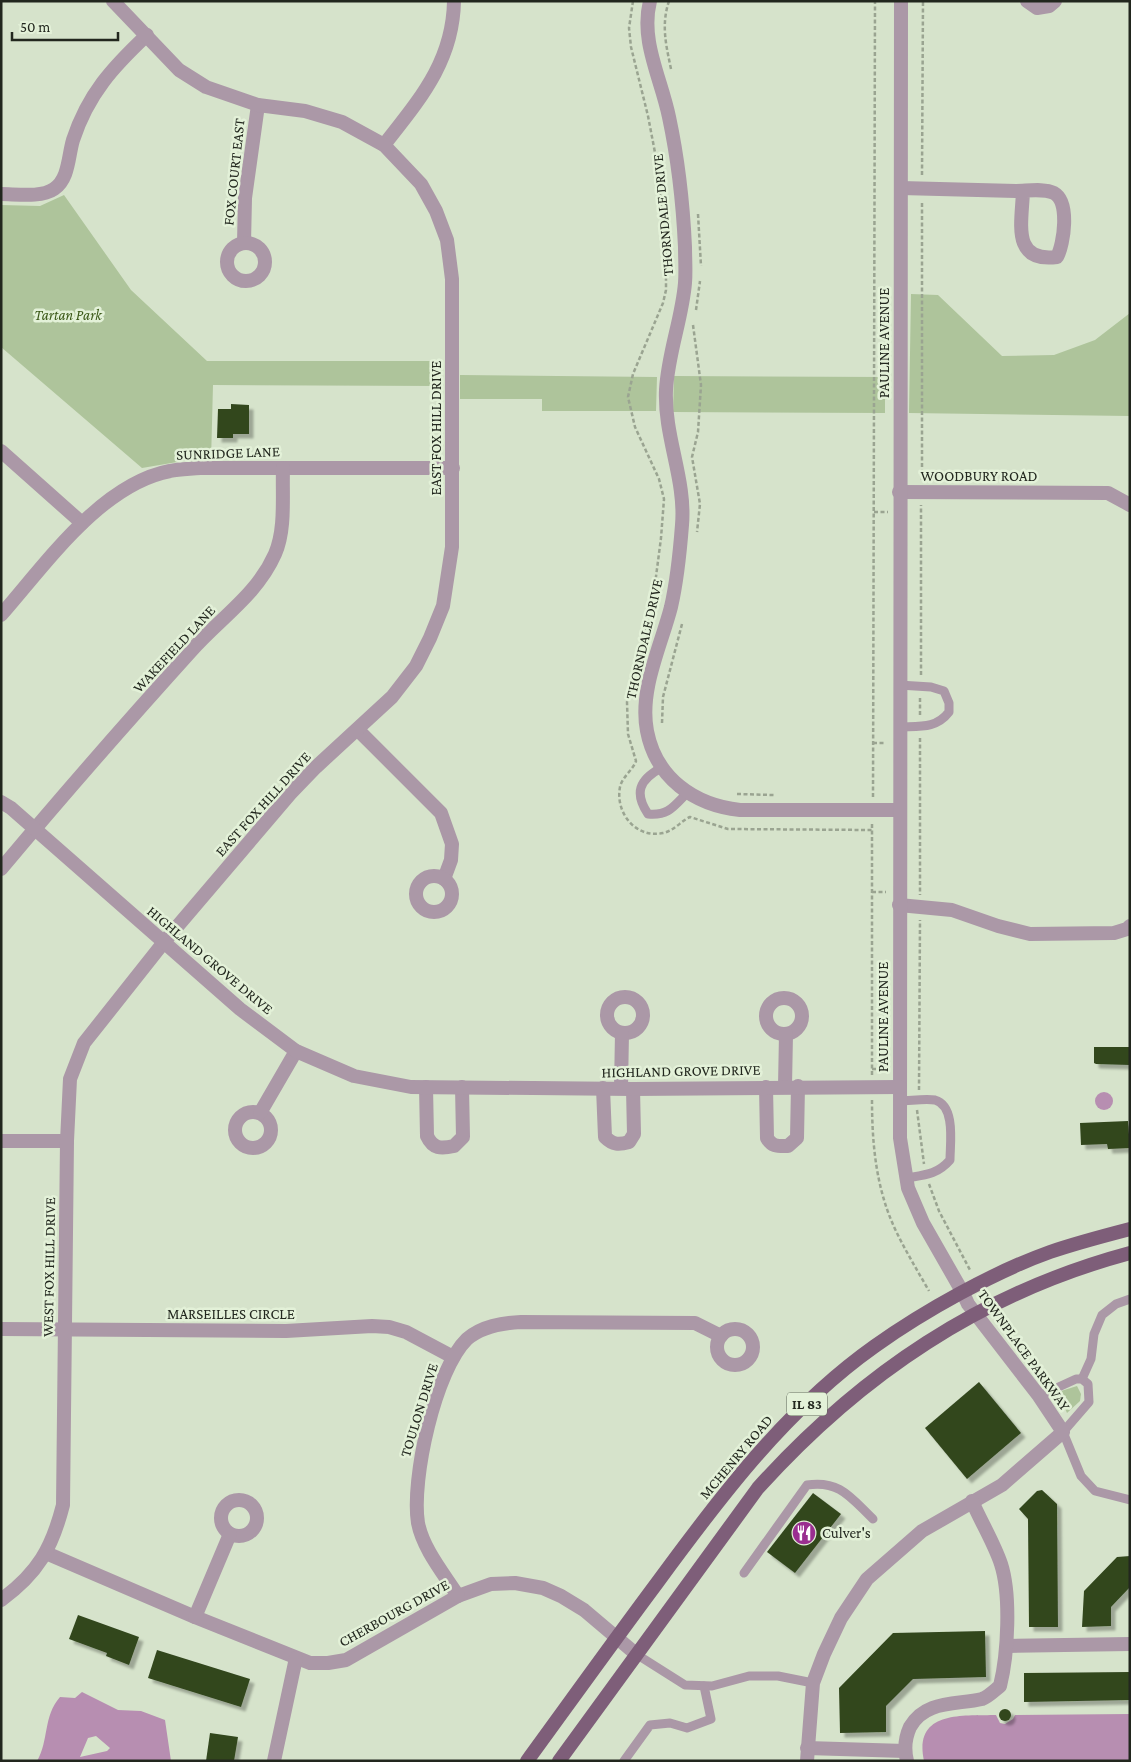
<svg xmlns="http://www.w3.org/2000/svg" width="1131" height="1762" viewBox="0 0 1131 1762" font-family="'Crimson Pro',serif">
<defs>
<filter id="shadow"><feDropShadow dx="4.5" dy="4.5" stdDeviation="1" flood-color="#0004"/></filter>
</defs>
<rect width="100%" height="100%" fill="#d6e3cb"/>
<g fill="#aec49b">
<path d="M64,195L131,290L207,361H442V386L213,385L211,461H183L142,468L1,347V205L40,206Z"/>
<path d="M911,294L938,295L1002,356L1054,355L1095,340L1130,313V416L909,413Z"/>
<path d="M460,375L657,377L656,411H542V399H460Z"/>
<path d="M674,376L885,377V413L673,412Z"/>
<path d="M1077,1386L1081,1394L1080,1401L1067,1413L1058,1392Z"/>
</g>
<g fill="#b78eb1" fill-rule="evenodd">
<circle cx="1104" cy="1101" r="9"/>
<path d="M82,1692L118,1710L141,1711L165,1720L171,1761H37C49,1741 43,1716 60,1697L75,1698ZM96,1736L110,1748L107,1751L80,1757L88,1738Z"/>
<path d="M1129,1714L1130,1761H924C913,1710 963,1716 996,1715L1000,1723L1005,1724L1013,1719L1015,1715Z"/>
</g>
<g fill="#32461e" filter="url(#shadow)">
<path d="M231,404L249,405V434H233V438H217L218,409H231Z"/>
<path d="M1094,1047H1130V1065L1096,1064L1094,1063Z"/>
<path d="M1128,1121L1130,1148L1108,1149L1107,1144L1081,1145L1080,1123Z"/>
<path d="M979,1382L1021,1433L967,1479L925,1428Z"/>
<path d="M1042,1490L1057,1504L1058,1627H1029L1028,1519L1019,1509L1037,1491Z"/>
<path d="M813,1493L841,1514L795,1573L767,1552Z"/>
<path d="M1130,1556V1587L1111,1607V1626L1082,1627L1084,1591L1117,1557Z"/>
<path d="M78,1615L139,1637L129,1665L106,1656L107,1653L69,1639Z"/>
<path d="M985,1631L986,1677L913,1679L886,1706V1732L840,1733L839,1688L893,1633Z"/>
<path d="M157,1650L250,1679L241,1707L148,1678Z"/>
<path d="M1130,1672V1700L1024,1702V1673Z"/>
<circle cx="1005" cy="1715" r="6"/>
<path d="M210,1733L238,1737L234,1761H206Z"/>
</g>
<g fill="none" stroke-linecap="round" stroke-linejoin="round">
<g stroke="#9aa491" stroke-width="2.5" stroke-dasharray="4 2.5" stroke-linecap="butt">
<path d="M633,1L629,28L631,47L648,116L657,163L666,256V290L663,303L633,374L628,397L635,427L659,479L664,499L661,538L654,592L627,702L628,734L636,761C633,770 622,777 620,787C615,813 636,839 663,833C674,831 681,821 690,817L728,829L872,830"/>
<path d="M669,1C661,25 666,45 671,69"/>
<path d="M922,175L923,1"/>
<path d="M698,214L701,266"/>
<path d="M696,310L700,281"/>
<path d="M693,325L701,385L698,432L692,457L700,504L697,532"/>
<path d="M922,480V203"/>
<path d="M874,512H888"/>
<path d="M921,675V505"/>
<path d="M920,698V715"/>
<path d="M662,723L663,697L682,624"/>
<path d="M920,738V895"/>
<path d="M873,743H886"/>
<path d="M737,794L774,795"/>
<path d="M873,797L875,1"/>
<path d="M872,892H886"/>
<path d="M872,1069H888"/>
<path d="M872,1075V823"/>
<path d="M919,1090L920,920"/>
<path d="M872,1100C872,1144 876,1188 895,1229C905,1250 917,1270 929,1291"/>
<path d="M917,1110L924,1164"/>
<path d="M929,1184L939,1211L970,1270"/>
</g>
<g stroke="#ab98a7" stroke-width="9">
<path d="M899,685L931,687L944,691L949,703V712C936,729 919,726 899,727"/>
<path d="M661,768C639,780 634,793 648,814C669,816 674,806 688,792"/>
<path d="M900,1101C910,1101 925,1098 935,1100C956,1106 950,1144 950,1160C937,1175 924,1175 906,1178"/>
<path d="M1082,1379L1091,1359L1094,1334L1102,1315L1116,1304L1130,1299"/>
<path d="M1039,1396L1076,1379H1082L1088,1384L1089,1402L1063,1432L1081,1476L1095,1491L1130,1500"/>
<path d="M744,1573L807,1485C840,1480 851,1498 873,1519"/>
<path d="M636,1654L685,1685L712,1686L749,1676H778L813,1683"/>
<path d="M624,1761L650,1725L670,1723L687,1728L711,1719L704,1686"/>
</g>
<g stroke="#ab98a7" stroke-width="14">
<path d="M650,1C640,41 661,78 669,117C678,159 683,204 685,247C685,259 686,271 685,283C682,319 668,353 666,390C664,437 686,479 682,525C680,551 677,581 671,607C661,646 639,690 647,731C656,778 694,805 740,810H899"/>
<path d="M1027,1L1037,8L1049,6L1055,1"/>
<path d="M384,145C419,100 453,62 454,1"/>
<path d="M901,188C939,189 978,190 1016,191C1027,191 1044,188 1054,193C1070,202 1064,244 1057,257C1011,263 1022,222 1023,191"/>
<path d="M1,194C16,194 41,198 54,189C69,179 68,157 73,140C88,94 113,67 147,35"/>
<path d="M244,243L245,198L258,105"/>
<circle cx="246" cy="262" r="19"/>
<path d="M1,451L82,523"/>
<path d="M899,492L1108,493L1130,505"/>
<path d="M1,615C45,565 101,484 170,471C179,469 190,469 200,468H453"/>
<path d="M358,730L441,813L452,844L451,860L444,879"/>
<path d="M1,869C63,795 126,723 191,651C219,619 257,595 275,554C286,529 282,495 283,468"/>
<circle cx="434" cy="894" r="18"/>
<path d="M899,905L952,910L998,926L1030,934L1114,933L1127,929L1130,926"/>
<circle cx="625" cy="1015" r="18"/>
<circle cx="784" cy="1016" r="18"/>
<path d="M785,1086L786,1034"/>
<path d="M426,1087L427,1136C433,1149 441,1149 454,1146L463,1137L462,1087"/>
<path d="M766,1087L767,1138C772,1147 778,1146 788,1146L797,1138L798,1086"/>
<path d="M603,1088L605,1137C613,1145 619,1145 629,1142L634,1134L633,1089"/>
<path d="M621,1088L622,1033"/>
<circle cx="253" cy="1130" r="18"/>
<path d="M260,1113L296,1051"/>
<path d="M1,1141H67"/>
<path d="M1,1329L286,1331L372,1326L389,1327L406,1332L453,1357"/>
<circle cx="735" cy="1347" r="18"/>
<circle cx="239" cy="1518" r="18"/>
<path d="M46,1553L195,1617L310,1663H328L346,1660L458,1596L491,1584L515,1583L543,1588L561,1596L584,1610L636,1654"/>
<path d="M458,1596C444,1574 423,1549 418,1523C411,1480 435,1370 467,1339C482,1326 502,1323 521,1322L695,1323L721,1336"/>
<path d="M1,1600C38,1573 52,1548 63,1505L67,1141L70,1079L84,1043L164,942L290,794L316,767L392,697L416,666L430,638L443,606L452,547V279L447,240L436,211L421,184L384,145L342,122L305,111L258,105L206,87L179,70L113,1"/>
<path d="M195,1617L230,1534"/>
<path d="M1007,1646L1130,1644"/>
<path d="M807,1748L905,1751"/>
<path d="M274,1761L296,1658"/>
<path d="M807,1761L813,1683L824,1654L841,1618L867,1579L922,1531L1002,1485L1063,1432L1039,1396L968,1304L963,1293"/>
<path d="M907,1761C904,1749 905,1738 910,1727C925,1700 956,1705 982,1699C988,1697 995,1690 1000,1686C1008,1654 1011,1595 1001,1564C994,1543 981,1522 972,1501"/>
</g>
<g stroke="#ab98a7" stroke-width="14">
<path d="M901,1L900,1138L908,1188L923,1223L963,1293"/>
<path d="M1,802L11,808L240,1009L296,1051L354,1076L411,1087L633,1089L900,1087"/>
</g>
<g stroke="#7e5e79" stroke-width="14">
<path d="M527,1761C570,1702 613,1642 657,1583C720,1497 786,1409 875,1346C924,1311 994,1272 1050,1252C1076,1243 1103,1236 1130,1229"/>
<path d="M559,1761L758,1488C861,1374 981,1293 1130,1253"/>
</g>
</g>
<defs>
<g id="restaurant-disc" transform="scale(1.25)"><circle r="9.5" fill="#9a2f90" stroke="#e3f1d8"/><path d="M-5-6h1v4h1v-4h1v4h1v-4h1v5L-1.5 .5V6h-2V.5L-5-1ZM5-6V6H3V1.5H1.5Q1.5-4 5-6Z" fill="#fff"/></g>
</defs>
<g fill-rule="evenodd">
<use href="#restaurant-disc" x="804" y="1533"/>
</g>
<g text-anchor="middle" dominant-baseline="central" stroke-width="5" stroke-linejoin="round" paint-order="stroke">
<rect fill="#e3f1d8" stroke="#5c6456" stroke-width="1" x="787" y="1392.5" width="40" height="23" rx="4"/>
<g font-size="14" font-weight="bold" fill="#22271e">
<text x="807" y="1404">IL 83</text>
</g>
<g font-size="15" fill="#22271e" stroke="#e3f1d8">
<text transform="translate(234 172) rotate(-84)">FOX COURT EAST</text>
<text transform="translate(663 215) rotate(-95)">THORNDALE DRIVE</text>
<text transform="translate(884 343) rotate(-90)">PAULINE AVENUE</text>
<text transform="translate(436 428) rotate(-90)">EAST FOX HILL DRIVE</text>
<text transform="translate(228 453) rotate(-2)">SUNRIDGE LANE</text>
<text x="979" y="476">WOODBURY ROAD</text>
<text transform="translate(644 639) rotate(-77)">THORNDALE DRIVE</text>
<text transform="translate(174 649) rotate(-47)">WAKEFIELD LANE</text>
<text transform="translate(263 804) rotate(-48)">EAST FOX HILL DRIVE</text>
<text transform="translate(210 960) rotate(40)">HIGHLAND GROVE DRIVE</text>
<text transform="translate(883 1017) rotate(-90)">PAULINE AVENUE</text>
<text transform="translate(681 1071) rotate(-1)">HIGHLAND GROVE DRIVE</text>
<text transform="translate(49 1267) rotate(-89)">WEST FOX HILL DRIVE</text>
<text x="231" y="1314">MARSEILLES CIRCLE</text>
<text transform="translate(1024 1350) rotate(54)">TOWNPLACE PARKWAY</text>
<text transform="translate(419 1410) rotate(-73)">TOULON DRIVE</text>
<text transform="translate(736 1457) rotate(-50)">MCHENRY ROAD</text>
<text transform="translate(394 1613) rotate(-29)">CHERBOURG DRIVE</text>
</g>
<g font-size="15" font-style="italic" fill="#3a5817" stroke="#e3f1d8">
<text x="68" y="315">Tartan Park</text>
</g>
<g font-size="15" fill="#22271e" stroke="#e3f1d8" text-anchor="start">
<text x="822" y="1533">Culver's</text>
</g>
</g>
<rect width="1131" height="1762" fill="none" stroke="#22271e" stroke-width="5"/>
<path d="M12 32v8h106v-8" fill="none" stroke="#22271e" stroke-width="2.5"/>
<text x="20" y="32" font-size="15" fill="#22271e" stroke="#e3f1d8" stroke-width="4" paint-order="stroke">50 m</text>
</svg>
